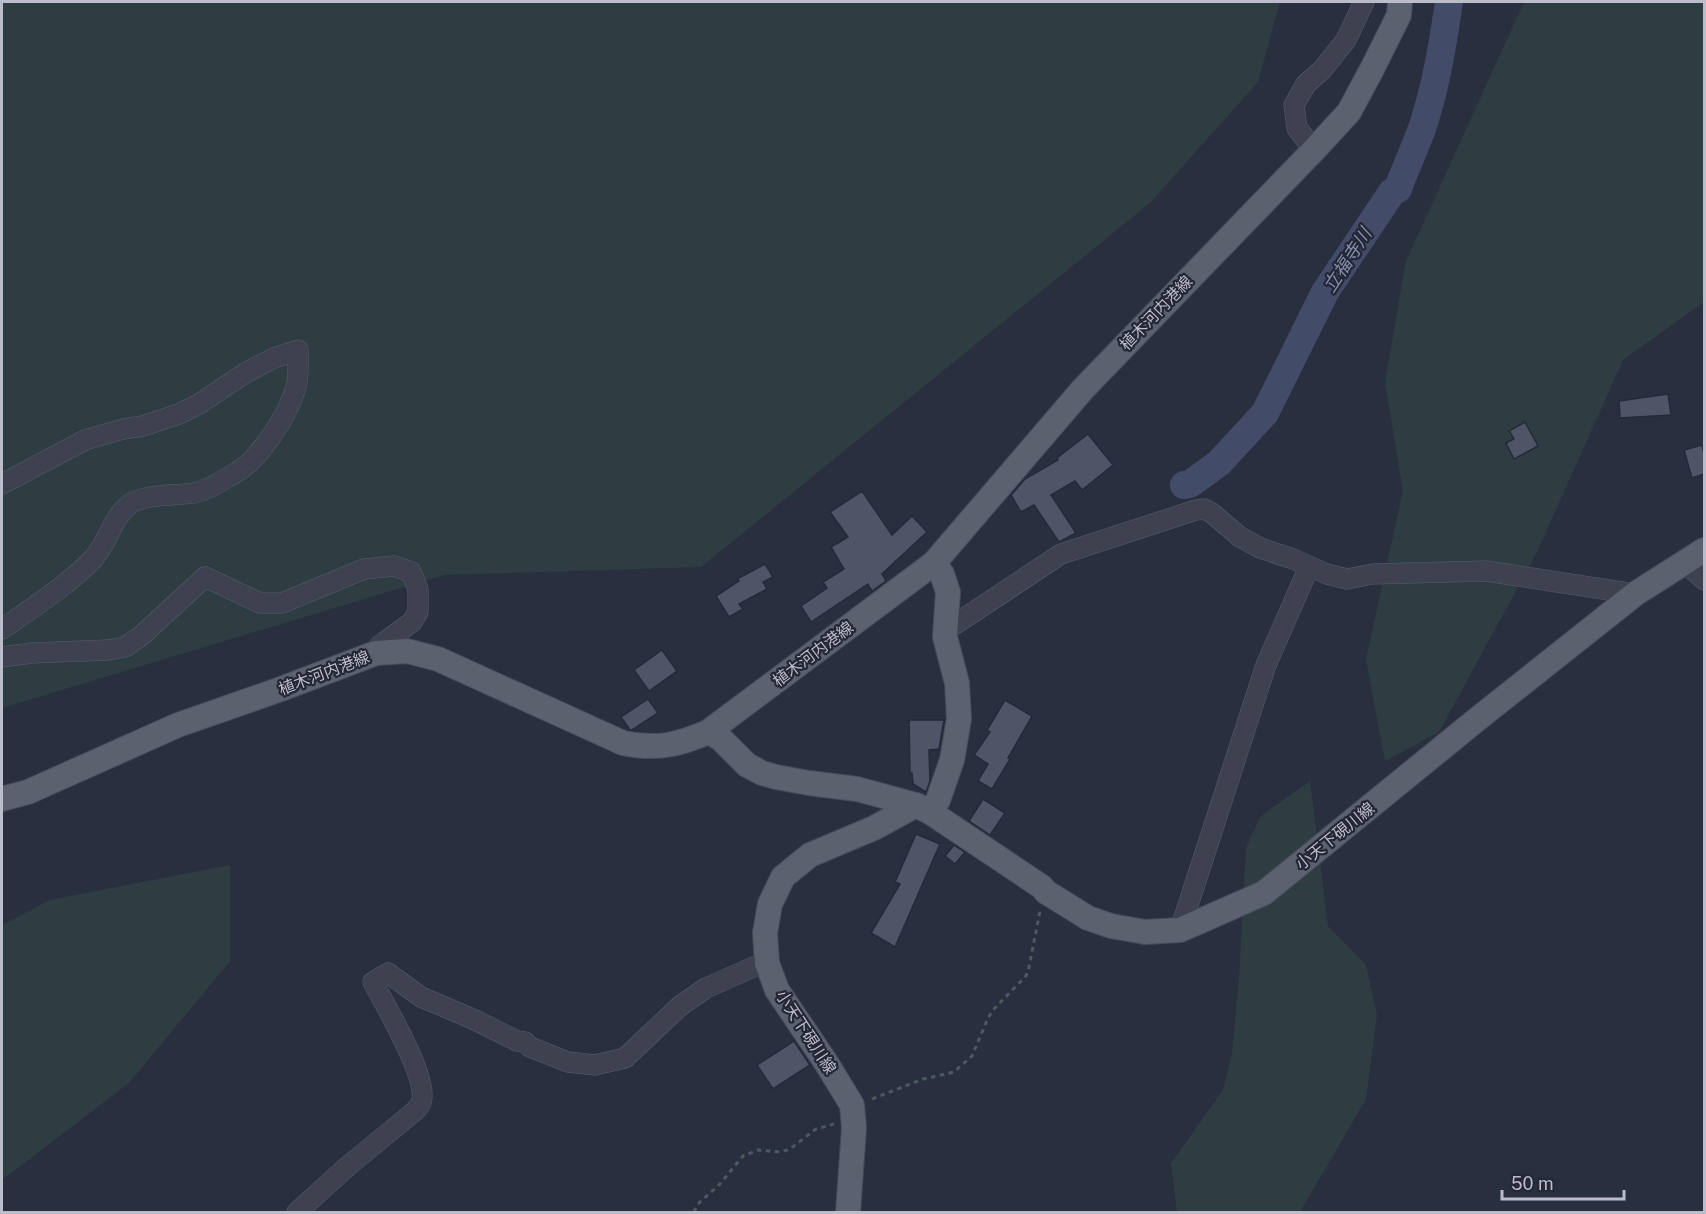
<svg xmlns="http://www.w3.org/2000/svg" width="1706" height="1214" viewBox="0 0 1706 1214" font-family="'Public Sans','Noto Sans JP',sans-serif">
<rect width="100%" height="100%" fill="#2a2f40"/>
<g fill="#2d3d42">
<path d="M2,2H1280L1258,82L1150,203L701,567L444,575L2,708Z"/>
<path d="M1524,2H1704V302L1623,360L1537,552L1439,732L1385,761L1366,659L1403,491L1385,382L1406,261Z"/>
<path d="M1310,781L1328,926L1366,965L1377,1015L1366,1099L1300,1212H1177L1171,1163L1223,1090L1232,1054L1239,978L1246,847L1261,816Z"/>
<path d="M230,865V961L129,1083L2,1180V925L50,900Z"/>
</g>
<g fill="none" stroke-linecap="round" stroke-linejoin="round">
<path stroke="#424b67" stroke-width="28" d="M1184,485L1190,484L1219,463L1265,413L1325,292L1392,192L1398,189C1406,165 1418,143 1425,119C1437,81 1443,42 1449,2"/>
</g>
<g fill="#4f5467" stroke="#252938" stroke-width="1.5">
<path d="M1668,394L1671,415L1620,418L1619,401Z"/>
<path d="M1525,422L1538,446L1514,459L1506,443L1514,439L1509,431Z"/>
<path d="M1088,434L1113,465L1082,490L1075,481L1051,495L1076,533L1059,542L1034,505L1021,512L1011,495L1025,479L1058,460L1057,458Z"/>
<path d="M1702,445L1704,454V474L1692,478L1684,450Z"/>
<path d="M862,491L892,535L912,516L927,532L882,574L886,581L872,591L868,584L811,622L801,606L827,588L823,582L844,569L831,547L848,537L830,512Z"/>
<path d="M765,564L773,577L763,582L767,589L739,604L743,609L729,617L716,596L739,581L737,579Z"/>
<path d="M662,650L677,671L649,691L634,670Z"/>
<path d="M648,699L658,713L632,730H630L621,717Z"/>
<path d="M1005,700L1032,716L1008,758L1010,759L992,789L978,781L988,764L974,755L990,732L987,730Z"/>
<path d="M909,720H944L939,749L929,750L930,781L926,792L913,784L912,773H910Z"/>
<path d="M983,799L1005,813L990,835L969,821Z"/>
<path d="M916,834L940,844L895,947L871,933L900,884L895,882Z"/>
<path d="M954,845L965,852L955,864L945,856Z"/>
<path d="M794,1041L810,1065L773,1089L757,1065Z"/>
</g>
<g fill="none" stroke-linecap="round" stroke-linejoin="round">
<g stroke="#595d6b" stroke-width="21">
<g id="minor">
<path d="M1314,150L1297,128L1294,105L1306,84L1322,70L1346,40L1364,2"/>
<path d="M2,484L85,440L123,429L143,426L179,414L199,404L245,373L274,358L298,350C298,362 299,376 296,387C289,412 272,437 255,457C245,469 208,491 193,493C175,496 144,494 130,504C112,517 108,544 92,560C65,587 32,608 2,629"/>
<path d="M1684,562L1704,580"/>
<path d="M946,627L954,625L1061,554L1196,510L1204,509L1212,513L1240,537L1260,548L1293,559L1327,574L1347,579L1373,574L1486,571L1635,594"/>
<path d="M2,657L32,653L108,650L125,647L141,636L205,577L260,603H282L364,569L394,566L411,572L418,589V612L412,622L379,646L376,653"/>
<path d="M1180,930L1266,665L1309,567"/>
<path d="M297,1212L348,1166L415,1111C417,1108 420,1106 421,1103C430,1080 385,1005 373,982L388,973L421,997L475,1020L517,1041L525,1042L530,1047L568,1062L595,1065L625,1058L680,1006L706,988L758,965L767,963"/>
</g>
</g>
<g stroke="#484b5a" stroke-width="26">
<g id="major">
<path d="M708,732L720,738L747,765L762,773L776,777L809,783L857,789L916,805"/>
<path d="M2,799L28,792L178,725L281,689L376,653L407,651L438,659L623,743C656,750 678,745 708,732L934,563L1083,389L1314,150L1349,112L1372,69L1399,15L1400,2"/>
<path d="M930,812L1042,887L1046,892L1088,918L1111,926L1145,932L1180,930L1264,893L1475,721L1635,594L1704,550"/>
<path d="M848,1212L854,1128L852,1105L827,1064L777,990L767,963L765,933L770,904L783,877L810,855L874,828L916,805L930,812L938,800L952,760L959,719L957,683L945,637L948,592L942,574L934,563"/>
</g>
</g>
<g stroke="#4c5a60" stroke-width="3" stroke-dasharray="4.5 4.5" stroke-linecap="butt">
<path d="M872,1099L923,1079L954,1072L972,1056L988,1018L993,1010L1025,977L1028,972L1040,911"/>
<path d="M694,1212L697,1205L703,1199L719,1185L743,1156L758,1150L781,1152L790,1149L816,1129L834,1124"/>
</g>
<use href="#minor" stroke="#3e4250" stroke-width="20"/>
<use href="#major" stroke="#5c6170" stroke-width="24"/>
</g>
<g text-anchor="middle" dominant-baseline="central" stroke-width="4.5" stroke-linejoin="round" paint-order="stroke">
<g font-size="16" fill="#bbbeca" stroke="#232736">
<text transform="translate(1156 313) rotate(-46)">植木河内港線</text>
<text transform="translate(813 654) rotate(-37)">植木河内港線</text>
<text transform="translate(324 673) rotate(-21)">植木河内港線</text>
<text transform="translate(1335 836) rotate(-39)">小天下硯川線</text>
<text transform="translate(806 1032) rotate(57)">小天下硯川線</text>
</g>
<g font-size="18" font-style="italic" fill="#868fae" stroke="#232736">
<text transform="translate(1347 260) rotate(-57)">立福寺川</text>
</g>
</g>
<rect width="1706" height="1214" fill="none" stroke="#bbbeca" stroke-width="6"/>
<path d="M1502 1190v9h122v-9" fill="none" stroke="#bbbeca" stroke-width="3"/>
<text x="1511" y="1190" font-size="18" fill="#bbbeca" stroke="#232736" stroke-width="4.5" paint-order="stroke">50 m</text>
</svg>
